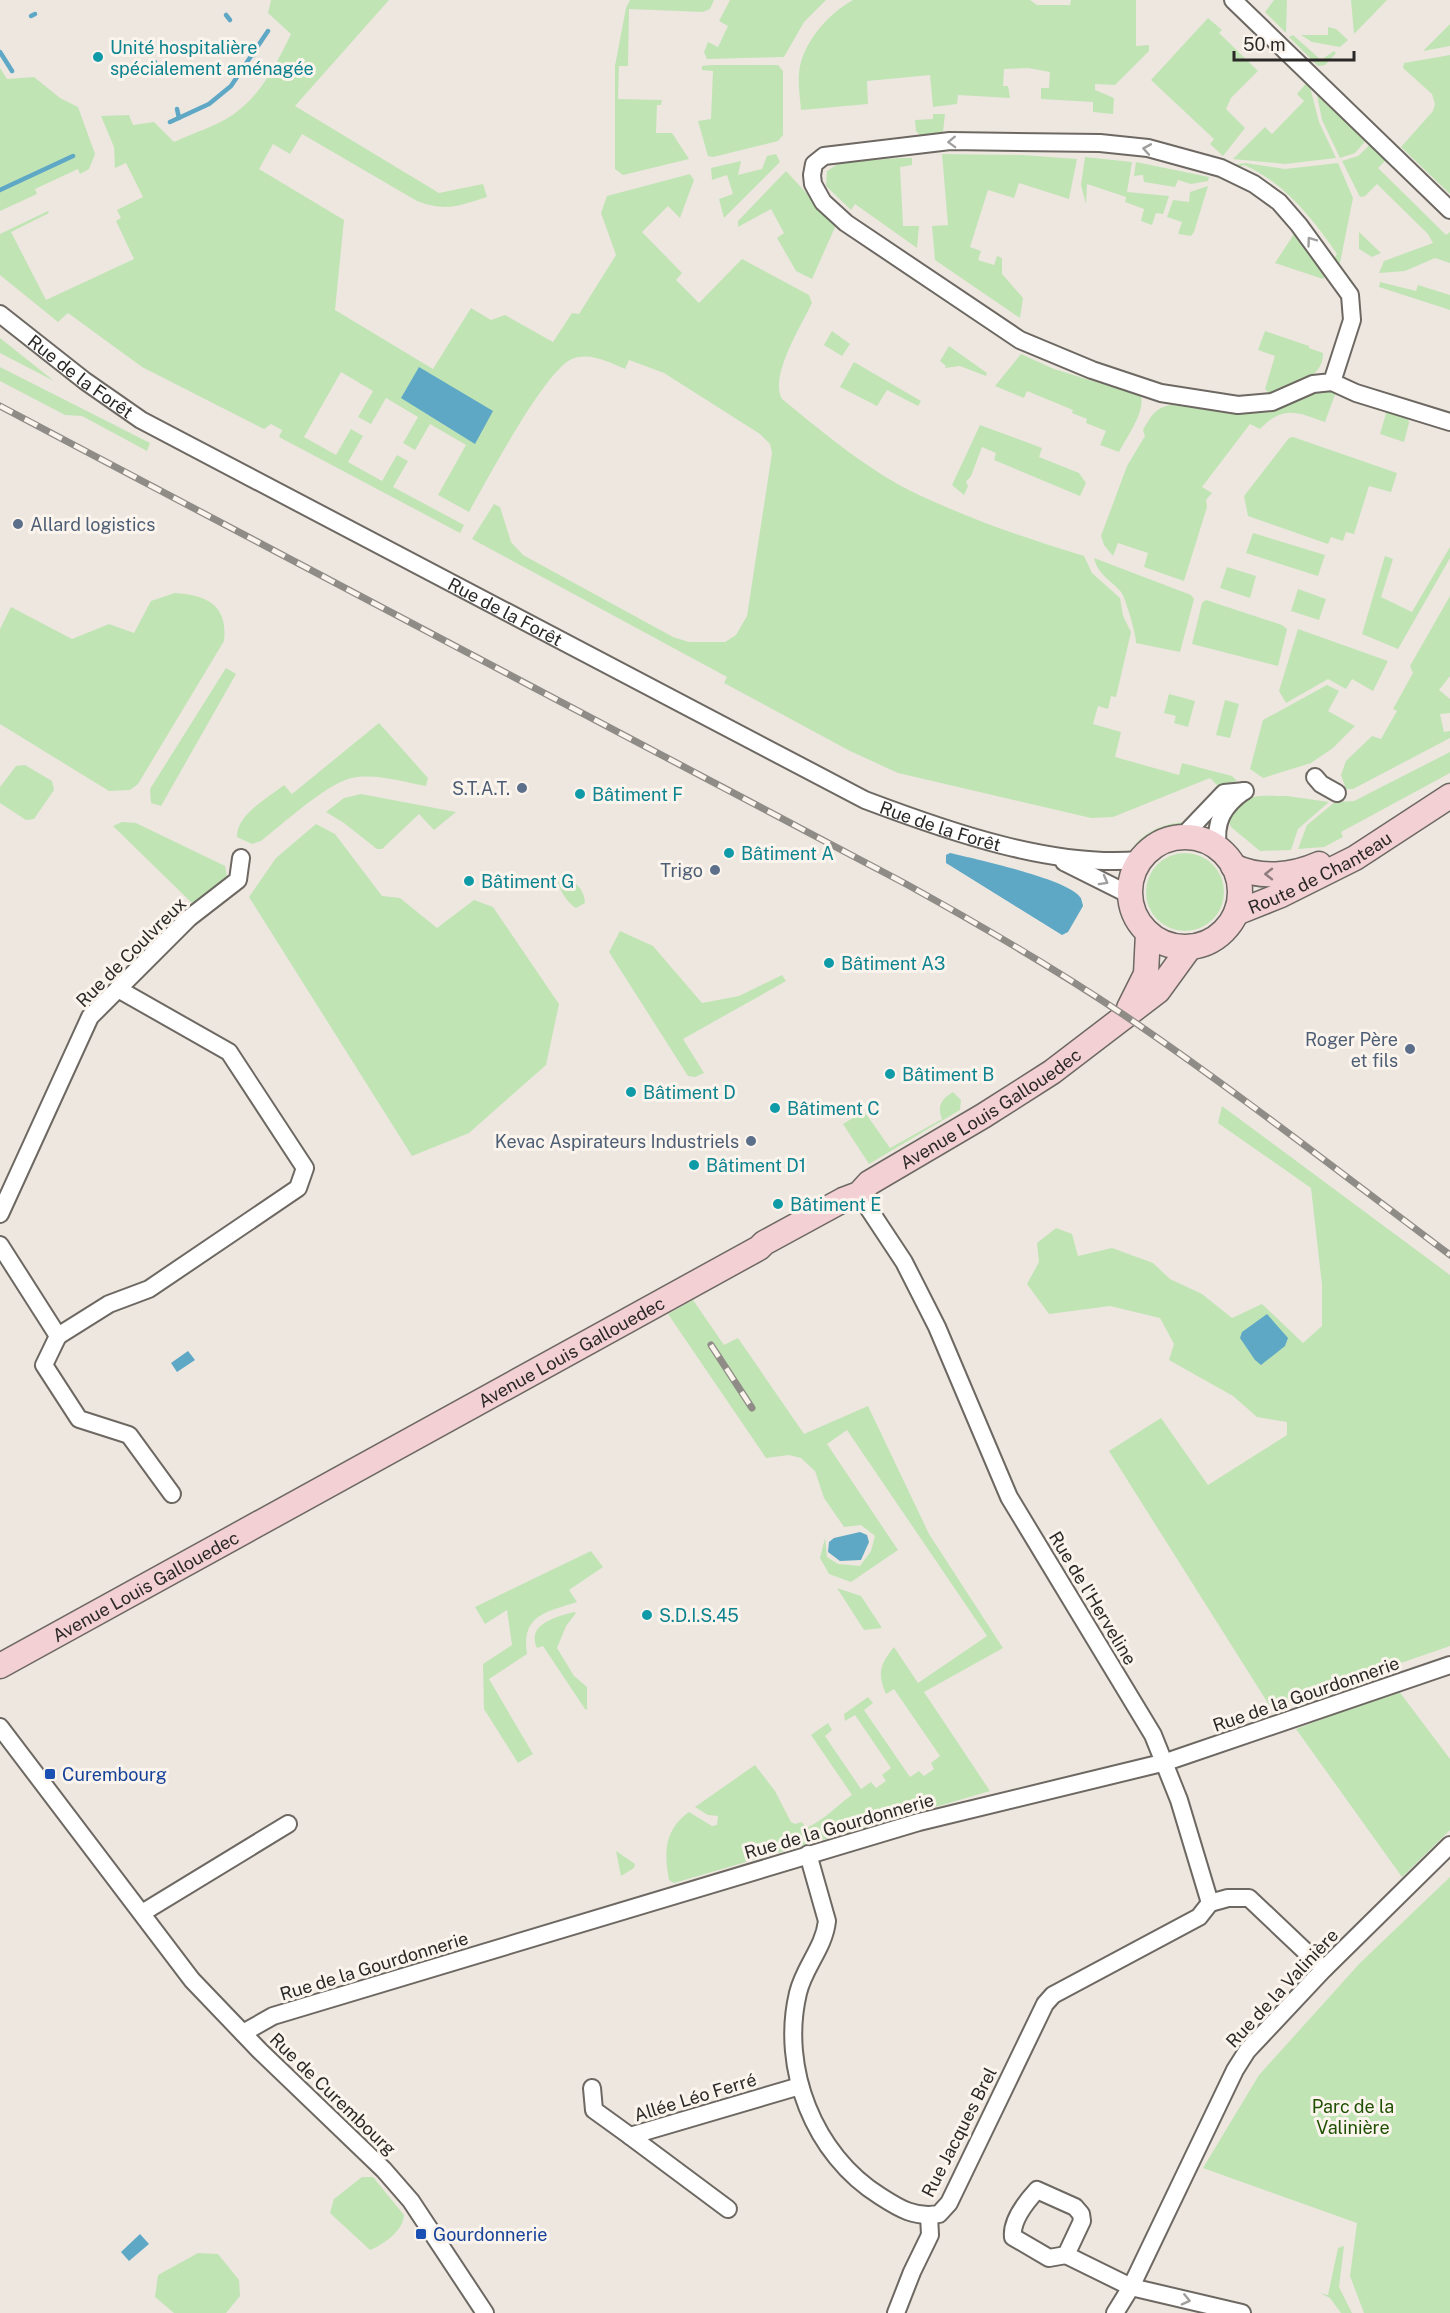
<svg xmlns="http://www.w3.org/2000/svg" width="1450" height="2313" viewBox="0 0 1450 2313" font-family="'Public Sans',sans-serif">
<rect width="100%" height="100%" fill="#ede7e0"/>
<g fill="#c1e4b5">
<path d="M271,0H389L295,106L439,193L483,184L487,197C458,206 446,212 417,201L302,134L290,154L273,144L259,169L344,220L335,310L433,369L471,308L491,320L505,315L553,342L572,313L579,314L616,255L601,213L607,196L690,174L694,180L680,218L668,206L642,232L682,273L676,280L699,303L742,259L809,295L812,303C801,326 769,377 782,399C825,434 870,472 921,496C973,520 1030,540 1084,556L1092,573L1120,598L1123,616L1131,632L1116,697L1111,696L1108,709L1098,706L1093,724L1121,732L1115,757L1179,775L1182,763L1232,776L1237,781L1218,786L1210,778L1113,817L1091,818L898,773L850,751L724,683L727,677L472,539L494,504L500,507L511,542L523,555L673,637L689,642H725L736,635L747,616L772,453L770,444L760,434L664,373L629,360L625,369C608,362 590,352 572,359C545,370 486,482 469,512L438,495L466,445L430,424L415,450L403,443L418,417L386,398L371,424L358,417L373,391L341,372L304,437L336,455L351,429L363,436L348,462L382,481L397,455L408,461L393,487L464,525L460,533L279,437L282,430L271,424L264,429L142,367L68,313L58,322L0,275V234L48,211L49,213L11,232L46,300L134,259L116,221L121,218L117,210L143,197L126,163L115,168L114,147L101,116L129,115L133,125L154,122L174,142C193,133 217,126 234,114C261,95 277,63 291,34L268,13Z"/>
<path d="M630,0H714L710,9L703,12L629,9L628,66H619L618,99L662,100L661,105H657L656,133H672L689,159L623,175L615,169V66L626,8Z"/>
<path d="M730,0H826L804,22L784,57L707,59L704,52L708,42L718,47L728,26L719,21Z"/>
<path d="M853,0H1030L1037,5H1070L1071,0H1136V46L1149,45V51L1115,85L1095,84V90L1114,98L1113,114L1093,112V102L1041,99V88H1049L1050,72L1028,68L1004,69L1003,86H1008L1010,98L958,95L957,104L933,107L930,75L867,81L868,104L801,110C800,98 798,85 799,73C802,43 828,14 853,0Z"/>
<path d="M1274,0H1287L1286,33L1265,12Z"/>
<path d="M1351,0H1387L1354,34Z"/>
<path d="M1208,18L1222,30L1219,33L1258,71L1231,98L1226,109L1245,128L1223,156L1210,144L1214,139L1151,80Z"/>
<path d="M1450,24V46L1423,51Z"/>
<path d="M1328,27L1336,29L1348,40L1340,47L1312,42L1301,35H1328Z"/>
<path d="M1293,35L1321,60L1334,51L1336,53L1325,65L1318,66L1289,37Z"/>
<path d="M1450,55V194L1401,147L1433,111L1435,104L1432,94L1403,68L1404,63Z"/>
<path d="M711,65H778L783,71V135L778,141L713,157L708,156L698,121L711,119L713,71L702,70V66Z"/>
<path d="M0,68L7,79L34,77L60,98L78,107L95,154L89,169L80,174L78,169L35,189L37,194L0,211Z"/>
<path d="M1309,80L1312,84L1310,87L1319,122L1336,158L1285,164L1233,159L1265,127L1272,134L1304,101L1297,94Z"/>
<path d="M1316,90L1369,137L1355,153L1340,158L1322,120Z"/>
<path d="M933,114H945L943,132L922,137L916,131L915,120L933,119Z"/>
<path d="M1374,141L1390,156L1378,168L1446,235L1450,232V263L1435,258L1405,271L1379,273L1384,261L1433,243L1428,234L1377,184L1365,196L1360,197L1342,161L1358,156Z"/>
<path d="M776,154L780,162L724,218L719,199L733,194L727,175L712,180L711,168L741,161L738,175L762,169L767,156Z"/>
<path d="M942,154L1023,155L1077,159L1069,199L1019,183L1014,198L988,190L970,247L981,251L978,260L994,265L997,256L1002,258V274L1023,298L1020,318L935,260L932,226L948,225Z"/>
<path d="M1085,157L1132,162L1127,192L1169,196L1163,214L1156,213L1152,225L1141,221L1144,209L1125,202L1126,197L1087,184L1086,204L1081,185Z"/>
<path d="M901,158H912V165L900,167L903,226H919L917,248L855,204L851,210L826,186L827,171L841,162Z"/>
<path d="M1136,162L1209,177L1208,181L1191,184L1178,180L1175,187L1144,182L1143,175L1134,176Z"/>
<path d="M1245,163L1285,169L1338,163L1353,198L1340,263L1337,264L1333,260L1337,254C1312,218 1285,183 1244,165L1236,168L1233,165Z"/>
<path d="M786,171L836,225L812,279L796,271L777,238L784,233L771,209L738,227V221Z"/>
<path d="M1208,186L1194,232L1191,236L1178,234L1182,222L1167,217L1173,200L1189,202L1190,192Z"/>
<path d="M1359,232L1381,253L1372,257L1359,249Z"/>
<path d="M1294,234L1326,274L1323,279L1275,263Z"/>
<path d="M1380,282L1416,291L1418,285L1450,295V310L1379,287Z"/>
<path d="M832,331L850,344L842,356L824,345Z"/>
<path d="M1265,331L1309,346V348L1323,353C1324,379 1290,387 1271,395L1265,389L1275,356L1258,350Z"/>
<path d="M0,338L54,381L0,353Z"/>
<path d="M949,346L987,373L986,376L960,366L945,368L946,366L940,361Z"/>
<path d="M1021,354L1054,369L1141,396C1145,413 1126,438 1119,452L1100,445L1106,431L1086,423L1087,419L1072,413L1073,410L1027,391L1024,398L995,386Z"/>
<path d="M854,362L921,401L918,406L887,390L877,406L840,387Z"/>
<path d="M0,367L150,443L147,451L82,416L65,415L0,381Z"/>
<path d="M1324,388L1336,392L1325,422C1297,412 1283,405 1260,429L1250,424L1202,487L1212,493L1206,500L1207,507L1184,581L1144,567L1148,553L1118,543L1113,556L1104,545L1101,536L1127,466L1145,436L1143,430C1150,418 1155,407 1171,405L1247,414L1282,407Z"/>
<path d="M1387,410L1408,419L1409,423L1404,442L1380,434Z"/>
<path d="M980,425L1042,448L1039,457L1079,473L1086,483L1080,496L994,460L996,453L982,447L971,476L966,482L968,486L964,495L952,485Z"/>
<path d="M1293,437L1397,473L1391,492L1369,486L1354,534L1346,532L1343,541L1331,537L1328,544L1248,516L1244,496L1289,438Z"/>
<path d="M1253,533L1325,555L1318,576L1246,553Z"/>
<path d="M1450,547V558L1398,649L1362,634L1385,556L1393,559L1381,597L1412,612Z"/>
<path d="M1094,558L1191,595L1194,599L1180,652L1136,643C1137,637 1125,596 1121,592C1111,580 1098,575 1094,558Z"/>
<path d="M1227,567L1256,576L1250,598L1220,588Z"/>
<path d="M1298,589L1326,599L1319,620L1291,611Z"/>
<path d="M175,593C208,595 228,606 224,641L138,784L130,790L109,791L0,724V629L11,607L72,639L109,624L134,633L151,601Z"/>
<path d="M1450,596V676L1439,690L1450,699V713L1440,714L1444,732L1450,731V738L1353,789H1346L1341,775L1346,761L1372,736L1381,739L1397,711L1393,709L1413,673L1410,666Z"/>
<path d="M1206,600L1282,625L1287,629L1278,666L1192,644L1202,603Z"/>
<path d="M1298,629L1388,661L1373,691L1352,679L1346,689L1328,679L1286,703L1279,691Z"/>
<path d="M226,668L236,674L161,806L151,803L150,789Z"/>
<path d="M1327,685L1339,691L1328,711L1355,726L1333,748L1311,763L1263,778L1250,769L1263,720Z"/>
<path d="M1169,694L1195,701L1188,727L1174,723L1176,716L1164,713Z"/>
<path d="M1225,700L1239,704L1230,738L1216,735Z"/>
<path d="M379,723L428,778L426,786C403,782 375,773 352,778C327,783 283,824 261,841L252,844L237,837C236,815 268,798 284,785L292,794Z"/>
<path d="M1450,752V773L1341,832L1343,837L1324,847L1298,849L1307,825L1335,802L1354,801Z"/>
<path d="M25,765L52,781L54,790L34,819L26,820L0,803V787L16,766Z"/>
<path d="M361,794L456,812L434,830L419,814L382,849H377L344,823L326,812L344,798Z"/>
<path d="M1287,796L1329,802L1298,829L1291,850L1260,851L1231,827L1228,819C1247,791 1256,796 1287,796Z"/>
<path d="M122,822L136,823L225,866L227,877L193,904L113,826Z"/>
<path d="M1187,822C1178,831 1166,832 1155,838C1146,843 1140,851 1129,854C1141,832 1163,823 1187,822Z"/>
<path d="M316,824L335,834L382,896L400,898L437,928L474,900L493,907L559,1004L546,1065L469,1133L412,1156L249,897L276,858Z"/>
<circle cx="1185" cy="892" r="39"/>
<path d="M558,877C573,879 584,887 585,903L576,908C567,903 557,887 558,877Z"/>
<path d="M1120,898L1125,904L1140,942L1122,914Z"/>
<path d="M1249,913C1242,940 1214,959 1187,958L1191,953L1221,941Z"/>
<path d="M620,931L653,946L702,1003L739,996L782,975L786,981L683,1039L704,1073L695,1077L688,1076L609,952Z"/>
<path d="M953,1092L961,1100L960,1110L869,1164L843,1124L864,1111L890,1148L942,1119C937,1106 941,1099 953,1092Z"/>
<path d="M1222,1106L1450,1275V1646L1271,1708L1109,1451L1161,1418L1208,1485L1287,1435V1422L1257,1417L1233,1396L1169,1360L1174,1344L1160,1318L1110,1306L1049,1314L1027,1284L1039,1262L1037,1243L1056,1228L1072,1234L1078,1256L1112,1248L1153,1263L1170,1279L1202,1294L1232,1318L1262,1304L1303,1343L1322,1326V1285L1311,1188L1218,1123Z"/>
<path d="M693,1300L724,1345L738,1338L804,1434L868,1406L929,1534L1003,1648L924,1692L990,1791L674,1883L669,1880C664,1853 664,1830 689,1812L712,1826L717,1825L718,1816L708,1815L695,1807L755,1765L775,1791L791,1822L795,1824L802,1822L806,1828C822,1822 836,1806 852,1795L811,1735L828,1723L832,1730L825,1736L861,1789L871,1782L876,1788L886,1781L882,1775L891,1768L855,1715L845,1721L844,1714L868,1697L873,1703L864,1710L910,1777L919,1771L924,1776L934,1769L931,1763L940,1756L894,1689L886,1694C877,1674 880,1664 894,1647L918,1683L987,1636L847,1430L827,1444L898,1550L851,1582L829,1574L820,1558L825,1538L827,1557L838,1564L860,1566L871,1551L875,1536L861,1525L844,1527L824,1498L815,1471L801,1458L789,1455L766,1458L668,1314Z"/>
<path d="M591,1551L603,1567L569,1590L577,1602C546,1612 521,1615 527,1654L489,1679L533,1754L518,1763L484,1709L483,1664L512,1645L507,1610L485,1624L475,1607Z"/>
<path d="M837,1588L861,1596L882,1628L864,1630Z"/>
<path d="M574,1612L576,1613L566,1626L557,1648L574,1676L587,1687V1710L585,1709L543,1646L537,1648C526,1624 556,1617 574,1612Z"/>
<path d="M1398,1690L1450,1759V1830L1402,1877L1296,1729Z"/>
<path d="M616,1851L635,1864L634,1868L621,1876Z"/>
<path d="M1450,1877V2313H1364L1350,2276L1357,2223L1203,2168L1259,2075L1360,1963Z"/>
<path d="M362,2177H373L404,2215C403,2231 384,2244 370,2250L330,2213L334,2199Z"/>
<path d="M1344,2246L1339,2287L1352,2313H1341L1330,2298L1320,2293L1328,2295L1338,2248Z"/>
<path d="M198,2253L218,2254L239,2280L240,2296L226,2313H174L155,2297L158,2275Z"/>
</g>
<g fill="#5ea8c6">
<path d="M419,367L493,411L475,444L401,398Z"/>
<path d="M950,853C975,859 1068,879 1080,897C1081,897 1083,905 1083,906L1068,932L1062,935L946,863V855Z"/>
<path d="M1267,1314L1288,1338L1285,1346L1261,1365L1255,1360L1240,1338L1242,1332Z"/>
<path d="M188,1351L195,1360L177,1372L171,1363Z"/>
<path d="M860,1532L867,1535L869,1542L861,1560L840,1561L828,1552L829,1542L834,1538Z"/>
<path d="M140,2234L149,2244L129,2261L121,2252Z"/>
</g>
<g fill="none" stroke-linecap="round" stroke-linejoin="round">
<g stroke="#5ea8c6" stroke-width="4.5">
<path d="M226,15L230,20"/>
<path d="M31,16L35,14"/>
<path d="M250,44L254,55"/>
<path d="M0,52L12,71"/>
<path d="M155,62L157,67"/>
<path d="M177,109L179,118"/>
<path d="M170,122L209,104L231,86L268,31"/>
<path d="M0,190L73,156"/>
</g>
<g stroke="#6d6862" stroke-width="20">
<g id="minor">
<path d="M1233,0L1450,210"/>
<path id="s1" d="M0,314L85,381L141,420L865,800C947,831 1052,868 1140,860"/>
<path d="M1332,382L1352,320L1350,295L1299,225L1279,202L1254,184L1221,168L1148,148L1100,143L950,141L824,156L814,164L812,175L813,184L823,202L846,223L1020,340L1092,370L1161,393L1238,405L1272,402L1313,384L1332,382L1356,393L1450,422"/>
<path d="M1315,777L1321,784L1337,793"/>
<path d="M1182,837L1224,793L1245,791"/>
<path d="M1218,848C1214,822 1223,806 1244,791"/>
<path d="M1064,862L1130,895"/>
<path d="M859,1194L904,1262L937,1327L1009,1497L1153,1735L1179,1800L1210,1903L1228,1898H1249L1324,1969"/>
<path d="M0,1214L90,1017L189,918L238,880L241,858"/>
<path d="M0,1245L58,1336"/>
<path d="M58,1336L109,1304L149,1289L298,1188L305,1168L229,1052L118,989"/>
<path d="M58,1336L44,1365L79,1419L129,1435L172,1494"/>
<path d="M0,1727L192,1980L260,2051L384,2170L411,2201L485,2313"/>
<path d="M808,1854L827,1921C824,1948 804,1967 798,1993C780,2068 814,2155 880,2196C900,2209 915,2218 939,2214L949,2203L1045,2004L1053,1995L1199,1917L1210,1903"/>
<path d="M142,1913L288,1824"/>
<path d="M243,2033L273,2016L919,1822L1166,1762L1450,1665"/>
<path d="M592,2088L594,2110L630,2136L800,2086"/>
<path d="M630,2136L728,2209"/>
<path d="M1037,2190L1075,2207L1081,2214L1082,2221L1066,2255L1049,2258L1013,2237C1011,2221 1026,2202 1037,2190Z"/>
<path d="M1066,2255L1131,2287L1242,2313"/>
<path d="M896,2313L912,2272L930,2235L929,2215"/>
<path d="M1115,2313L1131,2287L1235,2070L1247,2051L1324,1969L1450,1845"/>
</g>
</g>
<g stroke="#6d6862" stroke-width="27">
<g id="secondary">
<circle cx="1185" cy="892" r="55"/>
<path d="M1233,866C1260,879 1292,876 1319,864"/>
<path id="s2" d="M1236,913L1281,895L1355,858L1450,796"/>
<path d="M1129,1008L1146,974L1148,933"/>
<path id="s3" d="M0,1666L759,1248L764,1243L843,1200L859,1194L869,1183L983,1116L1052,1072L1158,991L1190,947"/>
</g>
</g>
<use href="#minor" stroke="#fff" stroke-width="16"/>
<use href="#secondary" stroke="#f3d0d4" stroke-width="24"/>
<g stroke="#8f8b86" stroke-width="7">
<g id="rail">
<path d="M0,406L906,884C980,925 1054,968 1124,1015C1236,1091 1342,1174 1450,1255"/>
<path d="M711,1345L752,1408"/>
</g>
</g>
<use href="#rail" stroke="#faf4ed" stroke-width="4.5" stroke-dasharray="14" stroke-linecap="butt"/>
</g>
<defs><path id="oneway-chevron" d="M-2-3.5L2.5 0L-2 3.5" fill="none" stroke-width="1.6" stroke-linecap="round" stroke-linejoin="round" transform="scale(1.5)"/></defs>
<g stroke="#a09f9e">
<use href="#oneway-chevron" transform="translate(952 142) rotate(178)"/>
<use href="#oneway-chevron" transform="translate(1147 149) rotate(-170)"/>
<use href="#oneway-chevron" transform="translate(1311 241) rotate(-126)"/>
<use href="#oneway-chevron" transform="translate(1104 881) rotate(29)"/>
<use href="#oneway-chevron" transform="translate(1186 2300) rotate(13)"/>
</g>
<use stroke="#8f7c7e" href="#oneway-chevron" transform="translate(1269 874) rotate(-180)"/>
<g fill="#0f9aa8" stroke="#faf4ed" stroke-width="2">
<circle cx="98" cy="57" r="6"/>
<circle cx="580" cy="794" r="6"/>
<circle cx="729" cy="853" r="6"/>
<circle cx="469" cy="881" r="6"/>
<circle cx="829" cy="963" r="6"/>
<circle cx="890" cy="1074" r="6"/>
<circle cx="631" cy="1092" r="6"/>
<circle cx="775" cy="1108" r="6"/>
<circle cx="694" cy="1165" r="6"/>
<circle cx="778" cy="1204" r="6"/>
<circle cx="647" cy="1615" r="6"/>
</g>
<g fill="#5c6f8a" stroke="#faf4ed" stroke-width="2">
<circle cx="18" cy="524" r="6"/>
<circle cx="522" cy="788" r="6"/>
<circle cx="715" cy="870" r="6"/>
<circle cx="1410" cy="1049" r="6"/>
<circle cx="751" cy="1141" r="6"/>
</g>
<g fill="#1a4fb4" stroke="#faf4ed" stroke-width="2">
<rect x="44" y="1768" width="12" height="12" rx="3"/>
<rect x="415" y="2228" width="12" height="12" rx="3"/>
</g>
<g text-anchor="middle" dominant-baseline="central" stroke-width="6" stroke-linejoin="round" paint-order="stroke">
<g font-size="18" fill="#0d838f" stroke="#faf4ed" text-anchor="start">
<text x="110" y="47">Unité hospitalière<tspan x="110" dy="21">spécialement aménagée</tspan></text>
<text x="592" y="794">Bâtiment F</text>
<text x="741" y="853">Bâtiment A</text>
<text x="481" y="881">Bâtiment G</text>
<text x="841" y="963">Bâtiment A3</text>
<text x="902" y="1074">Bâtiment B</text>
<text x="643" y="1092">Bâtiment D</text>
<text x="787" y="1108">Bâtiment C</text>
<text x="706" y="1165">Bâtiment D1</text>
<text x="790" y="1204">Bâtiment E</text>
<text x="659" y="1615">S.D.I.S.45</text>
</g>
<g font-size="18" fill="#2b2927" stroke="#faf4ed">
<text stroke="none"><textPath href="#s1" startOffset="102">Rue de la Forêt</textPath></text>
<text stroke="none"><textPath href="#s1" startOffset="588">Rue de la Forêt</textPath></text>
<text stroke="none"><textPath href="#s1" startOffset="1074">Rue de la Forêt</textPath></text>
<text stroke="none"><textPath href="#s2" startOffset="93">Route de Chanteau</textPath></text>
<text transform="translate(131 952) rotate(-45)">Rue de Coulvreux</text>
<text stroke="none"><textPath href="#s3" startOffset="1138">Avenue Louis Gallouedec</textPath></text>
<text stroke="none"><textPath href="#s3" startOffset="652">Avenue Louis Gallouedec</textPath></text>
<text stroke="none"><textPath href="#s3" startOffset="166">Avenue Louis Gallouedec</textPath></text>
<text transform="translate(1093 1598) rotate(59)">Rue de l'Herveline</text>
<text transform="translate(1306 1694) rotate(-19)">Rue de la Gourdonnerie</text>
<text transform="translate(839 1826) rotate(-16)">Rue de la Gourdonnerie</text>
<text transform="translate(374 1966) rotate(-17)">Rue de la Gourdonnerie</text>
<text transform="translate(1282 1988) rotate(-47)">Rue de la Valinière</text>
<text transform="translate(333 2094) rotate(44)">Rue de Curembourg</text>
<text transform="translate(695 2097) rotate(-17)">Allée Léo Ferré</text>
<text transform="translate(959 2132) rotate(-63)">Rue Jacques Brel</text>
</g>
<g font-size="18" fill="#4e5e75" stroke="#faf4ed" text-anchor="end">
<text x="30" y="524" text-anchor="start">Allard logistics</text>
<text x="510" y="788">S.T.A.T.</text>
<text x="703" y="870">Trigo</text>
<text x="1398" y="1039">Roger Père<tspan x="1398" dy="21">et fils</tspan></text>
<text x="739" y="1141">Kevac Aspirateurs Industriels</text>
</g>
<g font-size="18" fill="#164399" stroke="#faf4ed" text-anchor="start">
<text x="62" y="1774">Curembourg</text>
<text x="433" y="2234">Gourdonnerie</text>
</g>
<g font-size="18" fill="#1f5002" stroke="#faf4ed">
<text x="1353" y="2106">Parc de la<tspan x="1353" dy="21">Valinière</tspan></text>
</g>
</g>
<path d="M1234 51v9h120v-9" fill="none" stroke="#2b2927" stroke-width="3"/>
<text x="1243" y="51" font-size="18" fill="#2b2927" stroke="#faf4ed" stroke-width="4.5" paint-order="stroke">50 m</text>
</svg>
